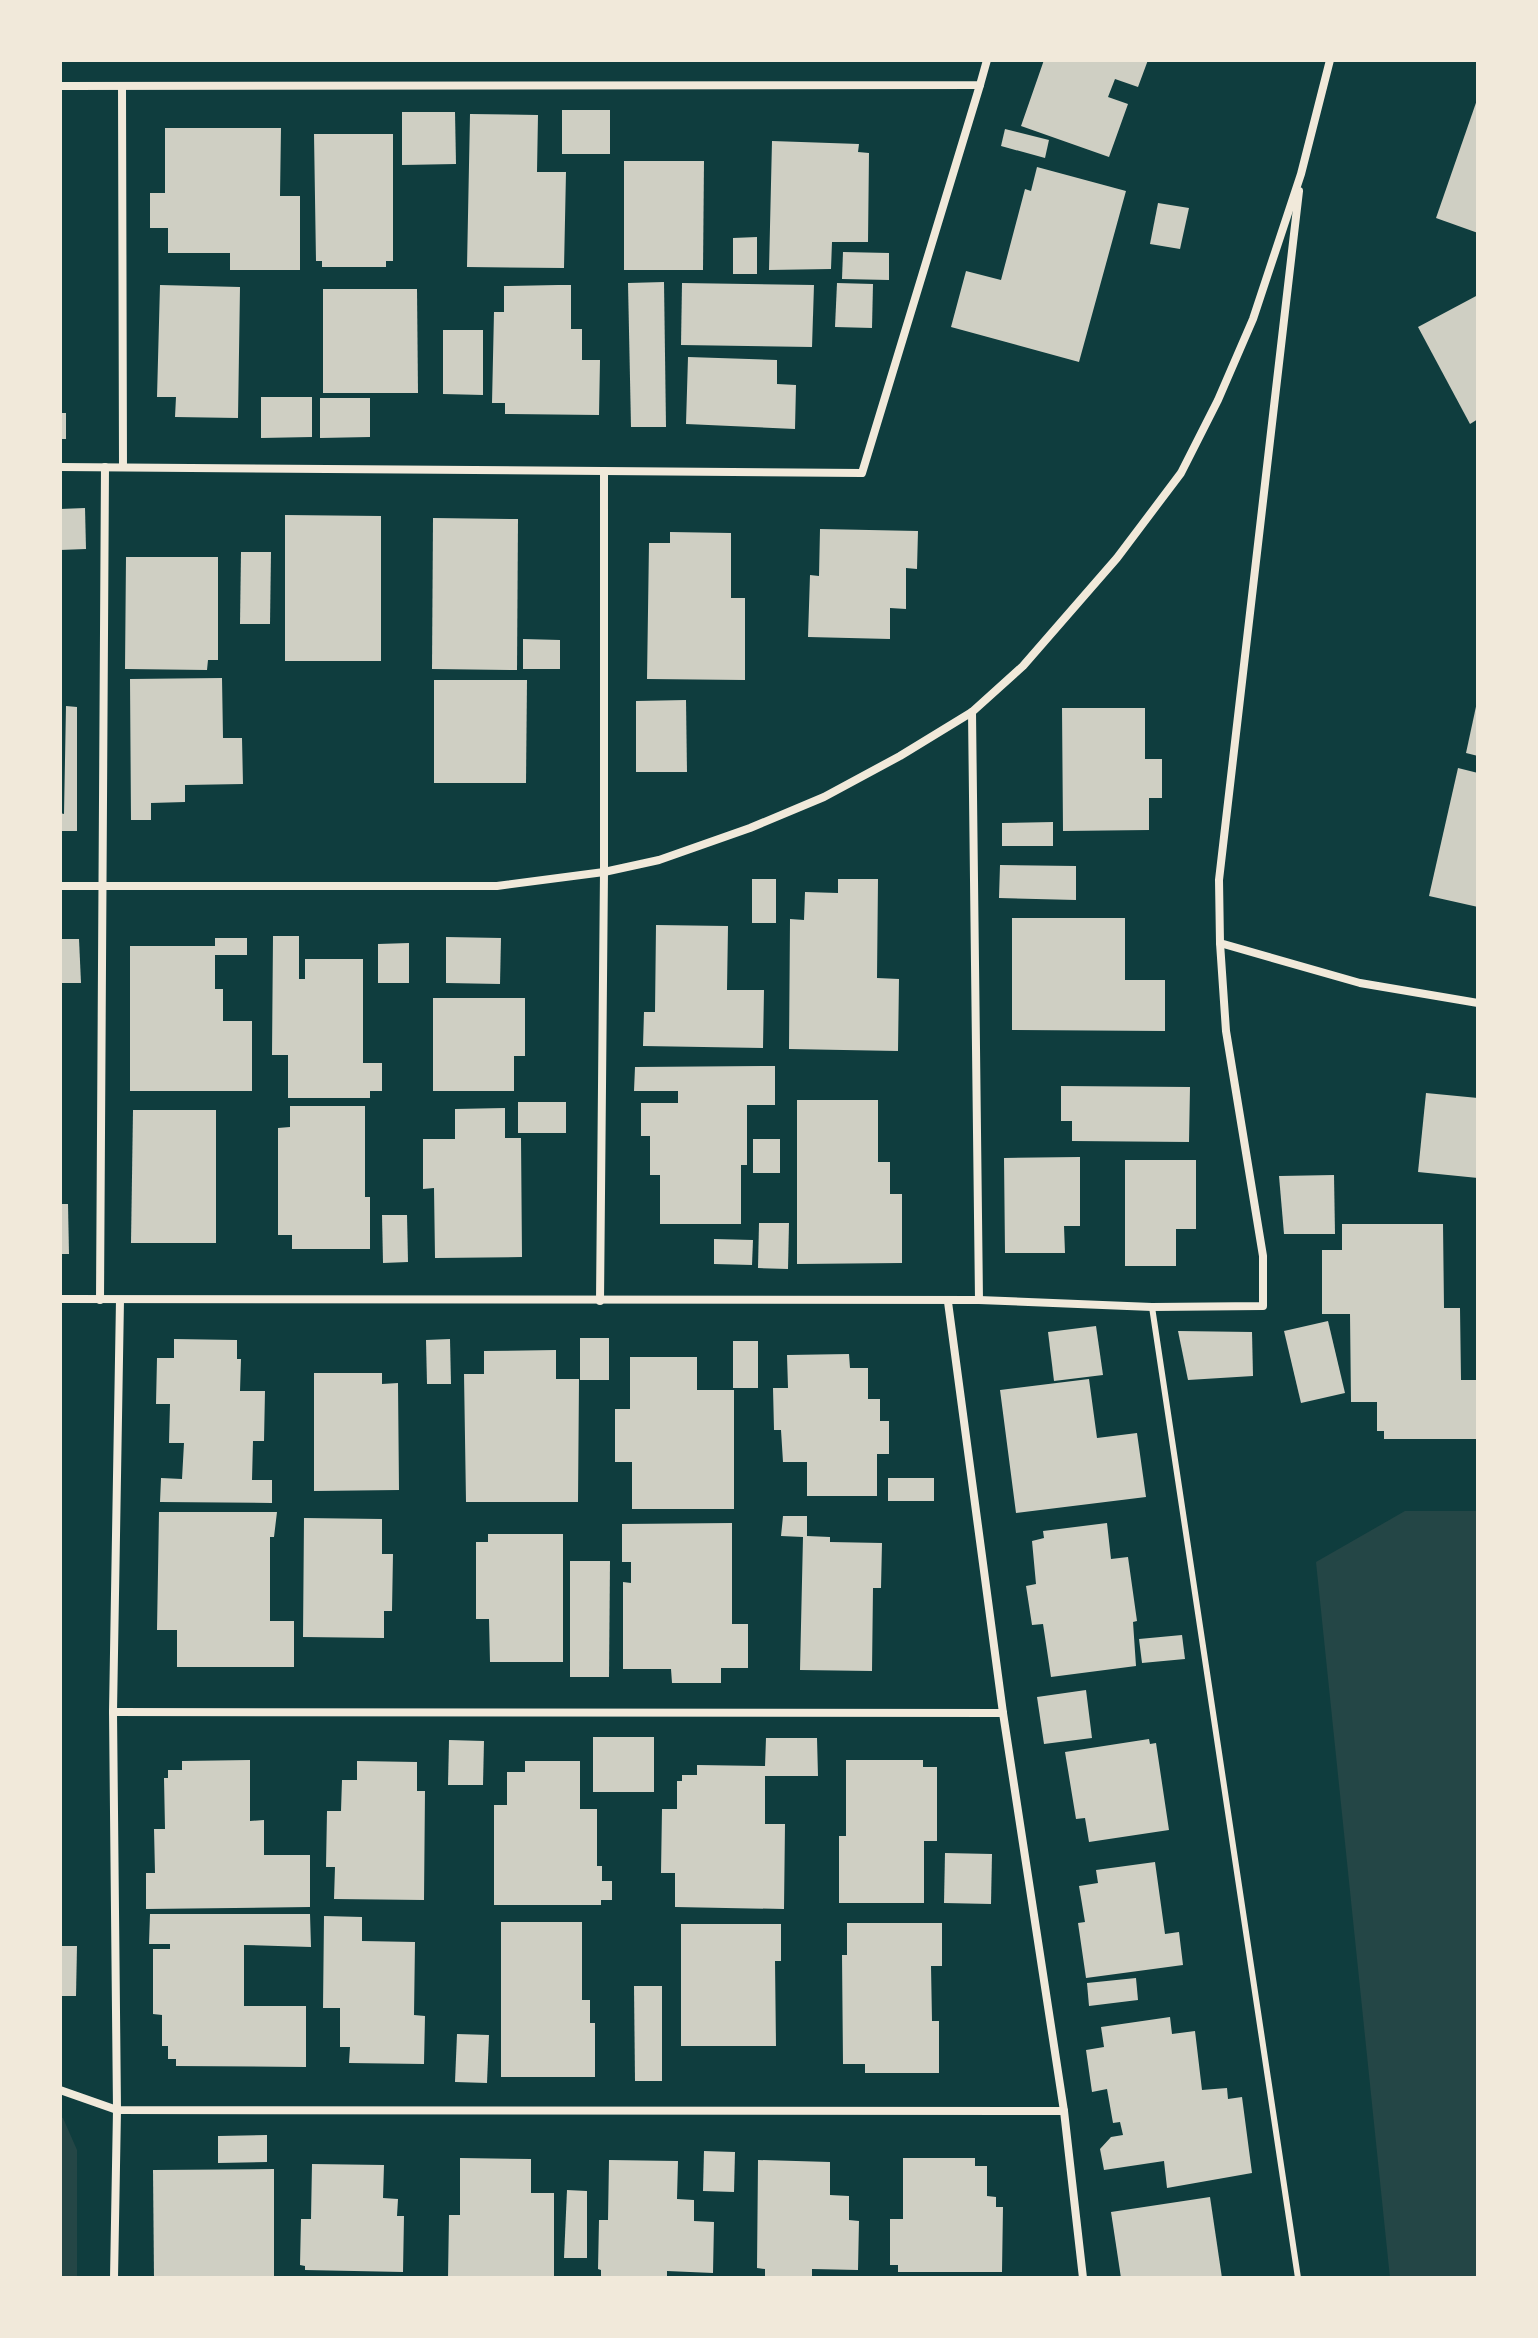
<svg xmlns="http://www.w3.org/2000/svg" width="1538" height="2338" viewBox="0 0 1538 2338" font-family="'Varela Round',sans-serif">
<rect width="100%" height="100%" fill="#0f3d3e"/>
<g fill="#244646">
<path d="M1405,1511H1478V2278H1390L1316,1562Z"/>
<path d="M60,2117L63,2118L77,2150V2278H60Z"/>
</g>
<g fill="#cfcfc3">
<path d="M1044,60H1148L1138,87L1115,79L1108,97L1128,104L1109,157L1021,126Z"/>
<path d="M1478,97V233L1436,218Z"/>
<rect x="562" y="110" width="48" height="44"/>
<path d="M402,112H455L456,164L402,165Z"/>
<path d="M470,114L538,115L537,172H566L564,268L467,267Z"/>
<path d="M165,128H281L280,196H300V270H230V253H168V228H150V193H165Z"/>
<path d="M1005,129L1049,140L1045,158L1001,146Z"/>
<path d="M314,134H393V261H386V267H322V261H316Z"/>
<path d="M772,141L859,144L858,152L869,153L868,242H832L831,269L769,270Z"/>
<path d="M624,161H704L703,270H624Z"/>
<path d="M1037,167L1126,191L1079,362L951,327L966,271L1001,280L1025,189L1031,191Z"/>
<path d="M1158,203L1189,208L1180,249L1150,244Z"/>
<path d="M757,237V274H733V238Z"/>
<path d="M843,252L889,253V280L842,279Z"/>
<path d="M664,282L666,427H631L628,283Z"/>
<path d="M682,283L814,285L812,347L681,345Z"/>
<path d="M837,283L873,284L872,328L835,327Z"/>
<path d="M160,285L240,287L238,418L175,417L176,397H157Z"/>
<path d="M558,285H571V329H582V360H600L599,415L505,414V403H492L494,312H504V286Z"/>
<path d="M323,289H417L418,393H323Z"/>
<path d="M1478,295V419L1470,424L1418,327Z"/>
<path d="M443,330H483V395L443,394Z"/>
<path d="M688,357L777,360V384L796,385L795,429L686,424Z"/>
<path d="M261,397H312V437L261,438Z"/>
<path d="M320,398H370V437L320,438Z"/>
<rect x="60" y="413" width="6" height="26"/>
<path d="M85,508L86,549L60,550V509Z"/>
<path d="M285,515L381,516V661H285Z"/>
<path d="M433,518L518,519L517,670L432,669Z"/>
<path d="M820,529L918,531L917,569L906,568V609L890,608V639L808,637L810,575L819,576Z"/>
<path d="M670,532L731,533V598H745V680L647,679L649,543H670Z"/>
<path d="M241,552H271L270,624H240Z"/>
<path d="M126,557H218V660H208L207,670L125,669Z"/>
<path d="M523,639L560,640V669H523Z"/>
<path d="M222,678L223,738H242L243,784L185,785V802L151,803V820H131L130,679Z"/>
<path d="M434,680H527L526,783H434Z"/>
<path d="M686,700L687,772H636V701Z"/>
<path d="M1477,702H1478V756L1466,753Z"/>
<path d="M66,706L77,707V831H60V813L64,814Z"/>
<path d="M1062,708H1145V759H1162V798H1149V830L1063,831Z"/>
<path d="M1458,768L1478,773V907L1429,896Z"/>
<path d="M1053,822V846H1002V823Z"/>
<path d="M1000,865L1076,866V900L999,898Z"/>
<rect x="752" y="879" width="24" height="44"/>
<path d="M838,879H878L877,978L899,979L898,1051L789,1049L790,919L804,920L805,892L838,893Z"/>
<path d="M1012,918H1125V980H1165V1031L1012,1030Z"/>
<path d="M656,925L728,926L727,990H764L763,1048L643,1046L644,1012H655Z"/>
<path d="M273,936H299V979H305V959H363V1063H382V1091H370V1098H288V1055H272Z"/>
<path d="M446,937L501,938L500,984L446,983Z"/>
<path d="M215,938H247V955H215V989H223V1021H252V1091H130V946H215Z"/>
<path d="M60,939H79L81,983H60Z"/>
<path d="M409,943V983H378V944Z"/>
<path d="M433,998H525V1056H514V1091H433Z"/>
<path d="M775,1066V1105H747V1165H741V1224H660V1175H650V1136H641V1103H678V1091H634L635,1067Z"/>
<path d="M1061,1086L1190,1087L1189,1142L1072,1141V1121H1061Z"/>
<path d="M1426,1093L1478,1098V1178L1418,1172Z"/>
<path d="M797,1100H878V1162H890V1194H902V1263L797,1264Z"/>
<rect x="518" y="1102" width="48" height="31"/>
<path d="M290,1106H365V1197H370V1249H292V1235H278V1128L290,1127Z"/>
<path d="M505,1108V1138H521L522,1257L435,1258L434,1188L423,1189V1139H455V1109Z"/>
<path d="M133,1110H216V1243H131Z"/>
<rect x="753" y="1139" width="27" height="34"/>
<path d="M1080,1157V1226H1064L1065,1253H1005L1004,1158Z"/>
<path d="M1125,1160H1196V1229H1176V1266H1125Z"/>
<path d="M1334,1175L1335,1234H1284L1279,1176Z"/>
<path d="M60,1204H68L69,1254H60Z"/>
<path d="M382,1215H407L408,1262L383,1263Z"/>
<path d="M759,1223H789L788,1269L758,1268Z"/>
<path d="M1342,1224H1443L1444,1308H1460L1461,1380H1478V1439H1384V1431H1377V1402H1351L1350,1314H1322V1250H1342Z"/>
<path d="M714,1239L753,1240L752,1265L714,1264Z"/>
<path d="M1328,1321L1345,1393L1301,1403L1284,1331Z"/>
<path d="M1096,1326L1103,1375L1054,1381L1048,1332Z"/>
<path d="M1178,1331L1252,1332L1253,1376L1188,1380Z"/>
<rect x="580" y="1338" width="29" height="42"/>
<path d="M174,1339L237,1340V1359H241L240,1391H265L264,1441H253L252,1480H272V1503L160,1502L161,1478L182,1479L184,1443H169L170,1404H156L157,1358H174Z"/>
<path d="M450,1339L451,1384H427L426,1340Z"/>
<rect x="733" y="1341" width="25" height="47"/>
<path d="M556,1350V1379H579L578,1502H466L464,1374H484V1351Z"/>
<path d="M849,1354L850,1368H868V1399H880V1421H889V1454H877V1496H807V1462H783L781,1430H774L773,1388H788L787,1355Z"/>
<path d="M630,1357H697V1390H734V1509H632V1462H615V1409H630Z"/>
<path d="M314,1373H382V1384L398,1383L399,1490L314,1491Z"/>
<path d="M1089,1379L1097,1438L1137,1433L1146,1497L1016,1513L1000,1390Z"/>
<rect x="888" y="1478" width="46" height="23"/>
<path d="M159,1512H277L274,1537H270V1621H294V1667H177V1630H157Z"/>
<path d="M783,1516H807V1536L830,1537V1542L882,1543L881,1588H873L872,1671L800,1670L803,1537L781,1536Z"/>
<path d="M304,1518L382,1519V1554H393L392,1611H384V1638L303,1637Z"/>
<path d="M732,1523V1624H748V1668H721V1683H672L671,1669H623V1582L631,1583V1562H622V1524Z"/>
<path d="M1107,1523L1111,1559L1128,1557L1137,1621L1133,1622L1136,1666L1051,1677L1043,1624L1032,1625L1026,1586L1036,1584L1032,1541L1044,1538L1043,1531Z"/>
<path d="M488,1534H563V1662H490L489,1619H476V1542H488Z"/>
<path d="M570,1561H610L609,1677H570Z"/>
<path d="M1182,1635L1185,1659L1142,1663L1139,1639Z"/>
<path d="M1086,1690L1092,1738L1044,1744L1037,1697Z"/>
<rect x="593" y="1737" width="61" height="55"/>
<path d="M766,1738H817L818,1776H765V1824H785L784,1909L675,1907V1873H661L662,1809H677V1781H682V1775H697V1765L765,1766Z"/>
<path d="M1149,1739L1150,1744L1156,1743L1169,1830L1089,1842L1085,1818L1076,1819L1065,1752Z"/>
<path d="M449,1740L484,1741L483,1785H448Z"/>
<path d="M250,1760V1821L264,1820V1855H310V1907L146,1909V1873H155L154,1829H165L164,1778H168V1770H182V1761Z"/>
<path d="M846,1760H923V1767H937V1841H924V1903H839V1836H846Z"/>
<path d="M357,1761L417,1762V1791H425L424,1900L334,1899L335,1867H326L327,1811H341L342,1780H357Z"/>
<path d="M525,1761H580V1809H597V1866H602V1881H612V1900H601V1905H494V1805H507V1772H525Z"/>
<path d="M945,1853L992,1854L991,1904L944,1903Z"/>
<path d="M1155,1862L1165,1934L1179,1932L1183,1965L1086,1978L1078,1923L1085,1922L1079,1886L1098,1883L1096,1870Z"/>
<path d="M150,1914H310L311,1947L244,1945V2006H306V2067L176,2066V2059H168V2046H162V2015L153,2014V1949H170V1944H149Z"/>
<path d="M324,1916L362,1917V1941L415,1942L414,2015L425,2016L424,2064L349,2063L350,2047H340V2008H323Z"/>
<path d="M501,1922H582V2000H590V2023H595V2077H501Z"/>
<path d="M847,1923H942V1966H931L932,2021H939V2073H865V2064H843L842,1955H847Z"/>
<path d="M681,1924H781V1961H775L776,2046H681Z"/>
<path d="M60,1946H77L76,1996H60Z"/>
<path d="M1136,1978L1138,2000L1089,2006L1087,1983Z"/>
<path d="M634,1986H662V2081H635Z"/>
<path d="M1170,2017L1172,2034L1195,2031L1202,2090L1227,2088L1228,2099L1242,2097L1252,2173L1167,2188L1164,2161L1104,2170L1100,2149L1111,2137L1123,2135L1120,2122L1113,2123L1107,2089L1092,2092L1086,2050L1104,2047L1101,2027Z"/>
<path d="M457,2034L489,2035L487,2083L455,2082Z"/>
<path d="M267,2135V2162L218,2163V2136Z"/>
<path d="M704,2151L735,2152L734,2192L703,2191Z"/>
<path d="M460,2158L531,2159V2193H554V2278H448L449,2215H460Z"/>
<path d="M903,2158H975V2166H987V2196L996,2197V2207H1003L1002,2272H898V2265H890V2219H903Z"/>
<path d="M609,2160L678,2161L677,2199L694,2200V2221L714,2222L713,2273L667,2271V2278H601V2270L598,2269L599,2220H608Z"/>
<path d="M758,2160L830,2162V2195L849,2196V2220L859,2221L858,2270L812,2269V2278H765V2269L757,2268Z"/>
<path d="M312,2164L384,2165L383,2198L398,2199L397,2216H404L403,2272L305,2270V2266L300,2265L301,2219H311Z"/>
<path d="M274,2169V2278H154L153,2170Z"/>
<path d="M567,2190L587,2191V2258H564Z"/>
<path d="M1210,2197L1222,2278H1121L1111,2212Z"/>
</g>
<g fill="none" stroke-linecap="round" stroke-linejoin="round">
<path stroke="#f1e9da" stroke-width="6" d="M1152,1307L1298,2278"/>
<g stroke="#f1e9da" stroke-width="8">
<path d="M60,86L980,85L987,60"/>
<path d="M122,86L123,467"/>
<path d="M1299,191L1219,880L1220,943L1360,983L1478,1003"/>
<path d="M60,467L862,473L980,85"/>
<path d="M972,712L979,1300"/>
<path d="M60,886H497L604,872L659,860L750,828L824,797L900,756L972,712L1023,666L1117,558L1181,473L1218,400L1253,319L1301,174L1330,60"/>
<path d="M60,1299L979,1300L1152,1307L1263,1306V1256L1226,1031L1220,943"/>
<path d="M100,1300L105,467"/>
<path d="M600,1301L604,872V471"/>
<path d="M948,1302L1003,1713L1064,2111L1083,2278"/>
<path d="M113,1712L1003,1713"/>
<path d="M60,2090L117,2110L1064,2111"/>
<path d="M114,2278L117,2110L113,1712L120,1300"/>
</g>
</g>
<rect width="1538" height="2338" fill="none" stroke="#f1e9da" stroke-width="124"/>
</svg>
